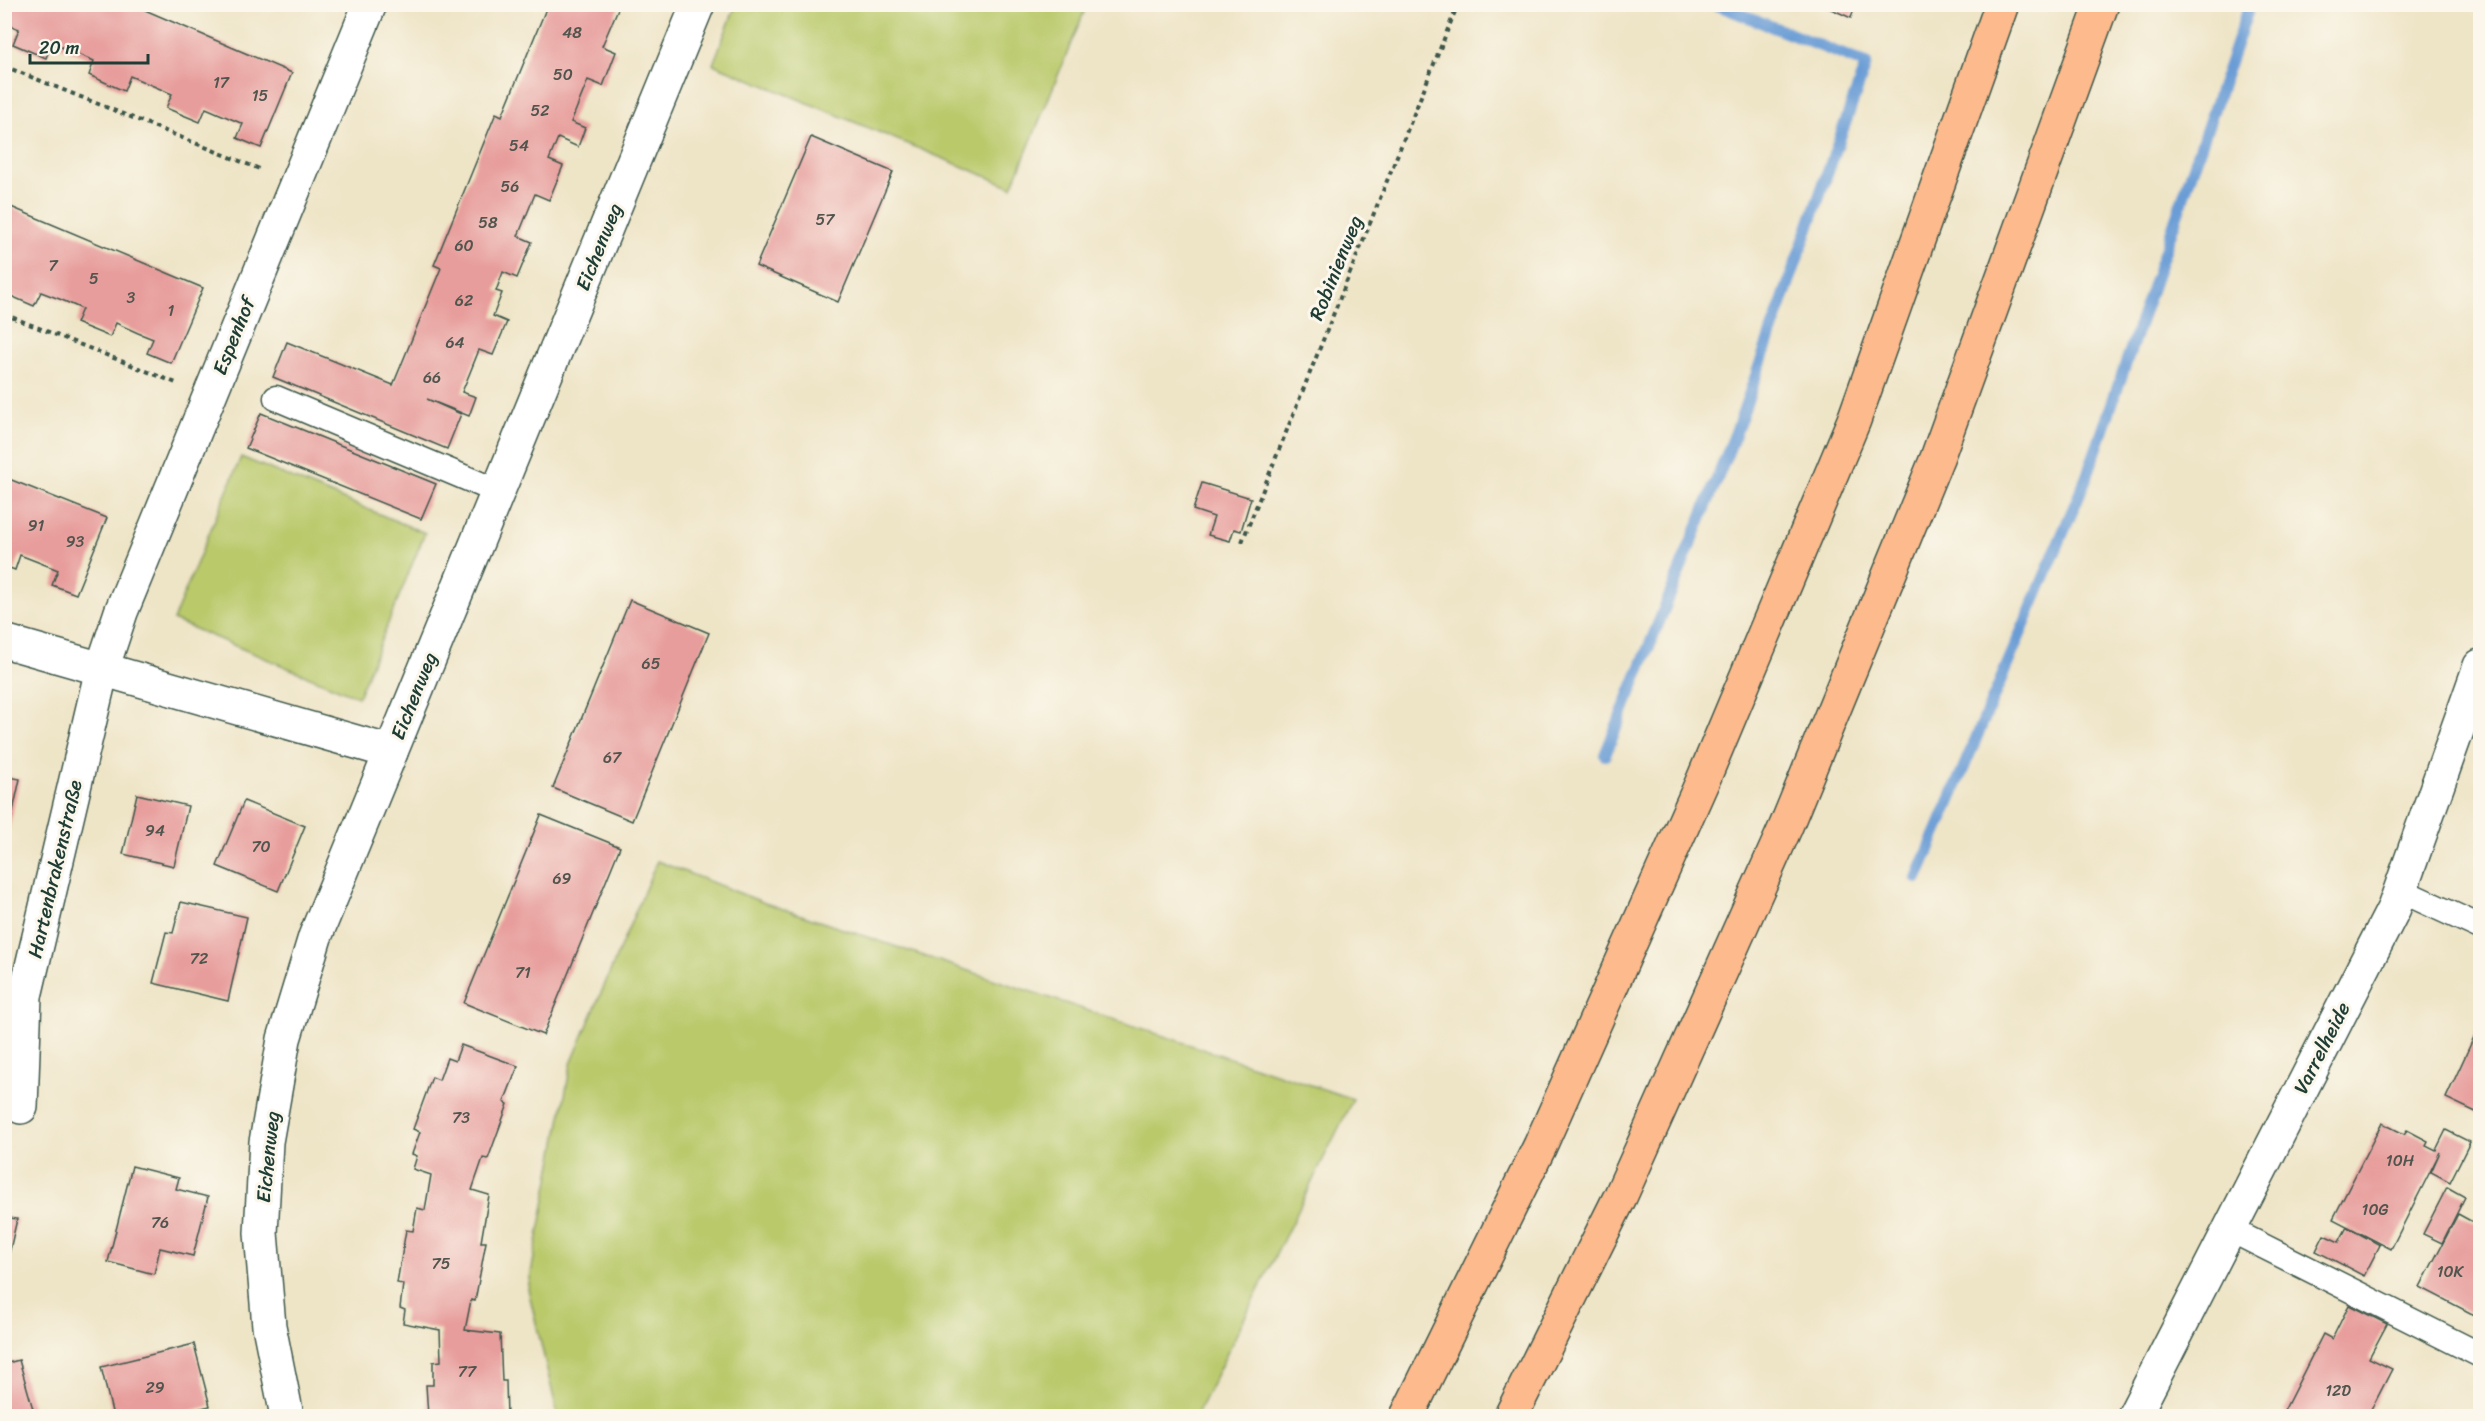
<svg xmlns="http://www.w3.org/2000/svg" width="2485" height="1421" viewBox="0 0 2485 1421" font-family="Sriracha,sans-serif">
<rect width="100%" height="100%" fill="#fbf7ec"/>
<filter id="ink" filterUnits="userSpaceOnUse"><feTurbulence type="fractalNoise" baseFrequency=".0167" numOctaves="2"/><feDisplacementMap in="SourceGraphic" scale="12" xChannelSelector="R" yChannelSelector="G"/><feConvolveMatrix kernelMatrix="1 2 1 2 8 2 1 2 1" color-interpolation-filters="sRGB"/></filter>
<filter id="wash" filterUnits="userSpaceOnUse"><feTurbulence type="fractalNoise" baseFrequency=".008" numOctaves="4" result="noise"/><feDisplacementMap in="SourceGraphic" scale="24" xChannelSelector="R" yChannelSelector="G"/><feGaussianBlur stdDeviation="1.35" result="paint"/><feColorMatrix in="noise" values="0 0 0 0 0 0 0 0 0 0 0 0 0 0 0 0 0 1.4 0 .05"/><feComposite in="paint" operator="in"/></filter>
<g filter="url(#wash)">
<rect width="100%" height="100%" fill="#eee4c6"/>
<g fill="#bac96b" stroke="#6c8350" stroke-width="1.5">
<path d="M736,5V4L1087,5L1012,187L713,64Z"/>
<path d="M241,457L425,533L358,697L173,620Z"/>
<path d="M657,861L765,903L1353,1099L1196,1416H558L528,1289L571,1064Z"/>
</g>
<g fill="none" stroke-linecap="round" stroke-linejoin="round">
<g stroke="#6a9dd5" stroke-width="12">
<path d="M1605,755L1736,432L1866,64L1715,4"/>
<path d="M1917,878L2087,476L2250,4"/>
</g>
</g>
<g id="blocks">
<g fill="#e79d9b">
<path d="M4,4H131L292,73L261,148L237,138L243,124L206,108L200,122L166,108L172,94L130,76L124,91L89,75L94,61L52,43L46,58L13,44L19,29L4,23Z"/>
<path d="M548,4H620L602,46L616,52L603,86L588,80L571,122L585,128L578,147L558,138L549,160L563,166L549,200L535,194L518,236L532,242L517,278L503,272L496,291L502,293L493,316L507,322L493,355L479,350L471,370L462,392L476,397L469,416L427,399L461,414L447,449L273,377L287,342L393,385L441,268L434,265L496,113L502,116Z"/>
<path d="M1820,4H1856L1851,18Z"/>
<path d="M811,137L893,172L838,302L756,266Z"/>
<path d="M4,204L203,288L171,363L147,353L153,339L138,333L116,323L110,337L76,323L82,309L62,300L41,292L34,306L4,293Z"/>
<path d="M261,413L436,484L421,519L246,448Z"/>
<path d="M4,477L107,518L76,594L52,585L58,570L43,564L20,555L15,570L4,566Z"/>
<path d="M1202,483L1251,498L1241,531L1234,529L1230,541L1208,535L1214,517L1193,510Z"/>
<path d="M630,600L709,633L632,821L553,788Z"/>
<path d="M4,776L20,779L5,847H4Z"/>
<path d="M137,794L188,806L174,866L123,854Z"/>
<path d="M244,801L305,826L278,891L217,866Z"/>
<path d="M541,815L620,847L543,1035L464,1003Z"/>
<path d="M181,902L247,917L228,1001L153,983L166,932L173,933Z"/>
<path d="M2480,1024V1114L2446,1098Z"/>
<path d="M461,1045L518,1066L504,1102L508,1104L488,1159L483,1158L472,1190L489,1195L481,1242H486L475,1301L471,1300L465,1330L500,1334L502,1381H506L507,1416H428L426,1385H433V1362L441,1361L440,1330L403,1323L405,1310L400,1308L403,1284L397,1283L406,1230L413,1231L417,1208L425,1210L431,1175L413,1169L417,1156L412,1154L420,1132L413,1129L432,1077L439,1080L447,1058L455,1061Z"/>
<path d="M2382,1123L2404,1134L2407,1130L2428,1141L2426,1145L2436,1150L2446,1130L2470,1142L2450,1182L2431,1172L2440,1152L2391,1249L2333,1219Z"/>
<path d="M132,1166L179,1178L176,1189L208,1197L193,1256L160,1248L154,1274L108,1262Z"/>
<path d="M2447,1187L2465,1197L2442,1243L2423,1234Z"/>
<path d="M2458,1214L2480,1226V1318L2420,1287Z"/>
<path d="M4,1217L17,1219L5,1272H4Z"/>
<path d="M2347,1227L2380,1245L2364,1276L2316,1251L2324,1235L2339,1242Z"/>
<path d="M2349,1305L2387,1324L2369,1358L2392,1369L2368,1416H2295L2284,1411L2323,1334L2332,1339Z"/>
<path d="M194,1344L210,1406L169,1416H113L101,1367Z"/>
<path d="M19,1360L35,1416H4V1364Z"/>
</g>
</g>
</g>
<g filter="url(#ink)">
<use href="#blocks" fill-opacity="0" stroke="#3e564a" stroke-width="1.5"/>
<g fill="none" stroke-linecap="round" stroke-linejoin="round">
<g stroke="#3e564a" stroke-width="27">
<g id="service">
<path d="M276,398L499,492"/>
<path d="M2402,891L2480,927"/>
<path d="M2229,1229L2480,1355"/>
</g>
</g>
<g stroke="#3e564a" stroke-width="36">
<g id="minor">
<path d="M4,641L391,752"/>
<path d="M21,1107L25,996L102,669L121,612L370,4"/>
<path d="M287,1416L269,1326L261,1233L266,1142L284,1039L315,937L698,4"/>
<path d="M2134,1416L2394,908L2480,666"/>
</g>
</g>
<g stroke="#3e564a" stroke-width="36">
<g id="motorway">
<path d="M1407,1416L1540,1146L1703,780L1854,420L2002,4"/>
<path d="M1511,1416L1621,1195L1786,826L1937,458L2102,4"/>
</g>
</g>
<g stroke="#3e564a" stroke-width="4" stroke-dasharray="4.5 4.5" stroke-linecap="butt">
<path d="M4,66L262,170"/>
<path d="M4,314L176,383"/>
<path d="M1242,542L1458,4"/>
</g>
<use href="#service" stroke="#fff" stroke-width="24"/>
<use href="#minor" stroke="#fff" stroke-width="33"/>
<use href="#motorway" stroke="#fcba8d" stroke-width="33"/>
</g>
</g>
<g text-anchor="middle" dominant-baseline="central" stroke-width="6" stroke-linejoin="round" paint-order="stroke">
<g font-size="16" fill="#51554e">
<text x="572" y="32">48</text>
<text x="563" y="74">50</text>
<text x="221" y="82">17</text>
<text x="260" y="95">15</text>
<text x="540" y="110">52</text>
<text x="519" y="145">54</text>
<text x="510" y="186">56</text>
<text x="825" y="219">57</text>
<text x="488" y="222">58</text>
<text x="464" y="245">60</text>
<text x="53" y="265">7</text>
<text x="94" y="278">5</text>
<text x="131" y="297">3</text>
<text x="464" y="300">62</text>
<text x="171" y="310">1</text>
<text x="455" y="342">64</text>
<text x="432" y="377">66</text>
<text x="36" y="525">91</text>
<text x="75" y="541">93</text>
<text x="651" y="663">65</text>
<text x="612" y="757">67</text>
<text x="155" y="830">94</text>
<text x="261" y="846">70</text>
<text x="562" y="878">69</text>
<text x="199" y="958">72</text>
<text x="523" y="972">71</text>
<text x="461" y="1117">73</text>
<text x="2400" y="1160">10H</text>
<text x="2375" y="1209">10G</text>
<text x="160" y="1222">76</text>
<text x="441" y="1263">75</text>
<text x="2450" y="1271">10K</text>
<text x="467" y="1371">77</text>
<text x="155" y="1387">29</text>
<text x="2338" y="1390">12D</text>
</g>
<g font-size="20" fill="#1f3d34" stroke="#fbf7ec">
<text transform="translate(599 247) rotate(-68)">Eichenweg</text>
<text transform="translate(1336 268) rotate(-68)">Robinienweg</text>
<text transform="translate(234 336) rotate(-68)">Espenhof</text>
<text transform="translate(414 696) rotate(-68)">Eichenweg</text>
<text transform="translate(55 869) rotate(-77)">Hartenbrakenstraße</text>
<text transform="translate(2322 1048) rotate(-63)">Varrelheide</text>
<text transform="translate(268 1157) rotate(-84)">Eichenweg</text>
</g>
</g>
<rect width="2485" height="1421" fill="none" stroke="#fbf7ec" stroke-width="24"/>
<path d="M30 54v9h118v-9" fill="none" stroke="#1f3d34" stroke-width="3"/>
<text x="39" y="54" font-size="18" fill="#1f3d34" stroke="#fbf7ec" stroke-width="4.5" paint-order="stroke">20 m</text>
</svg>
